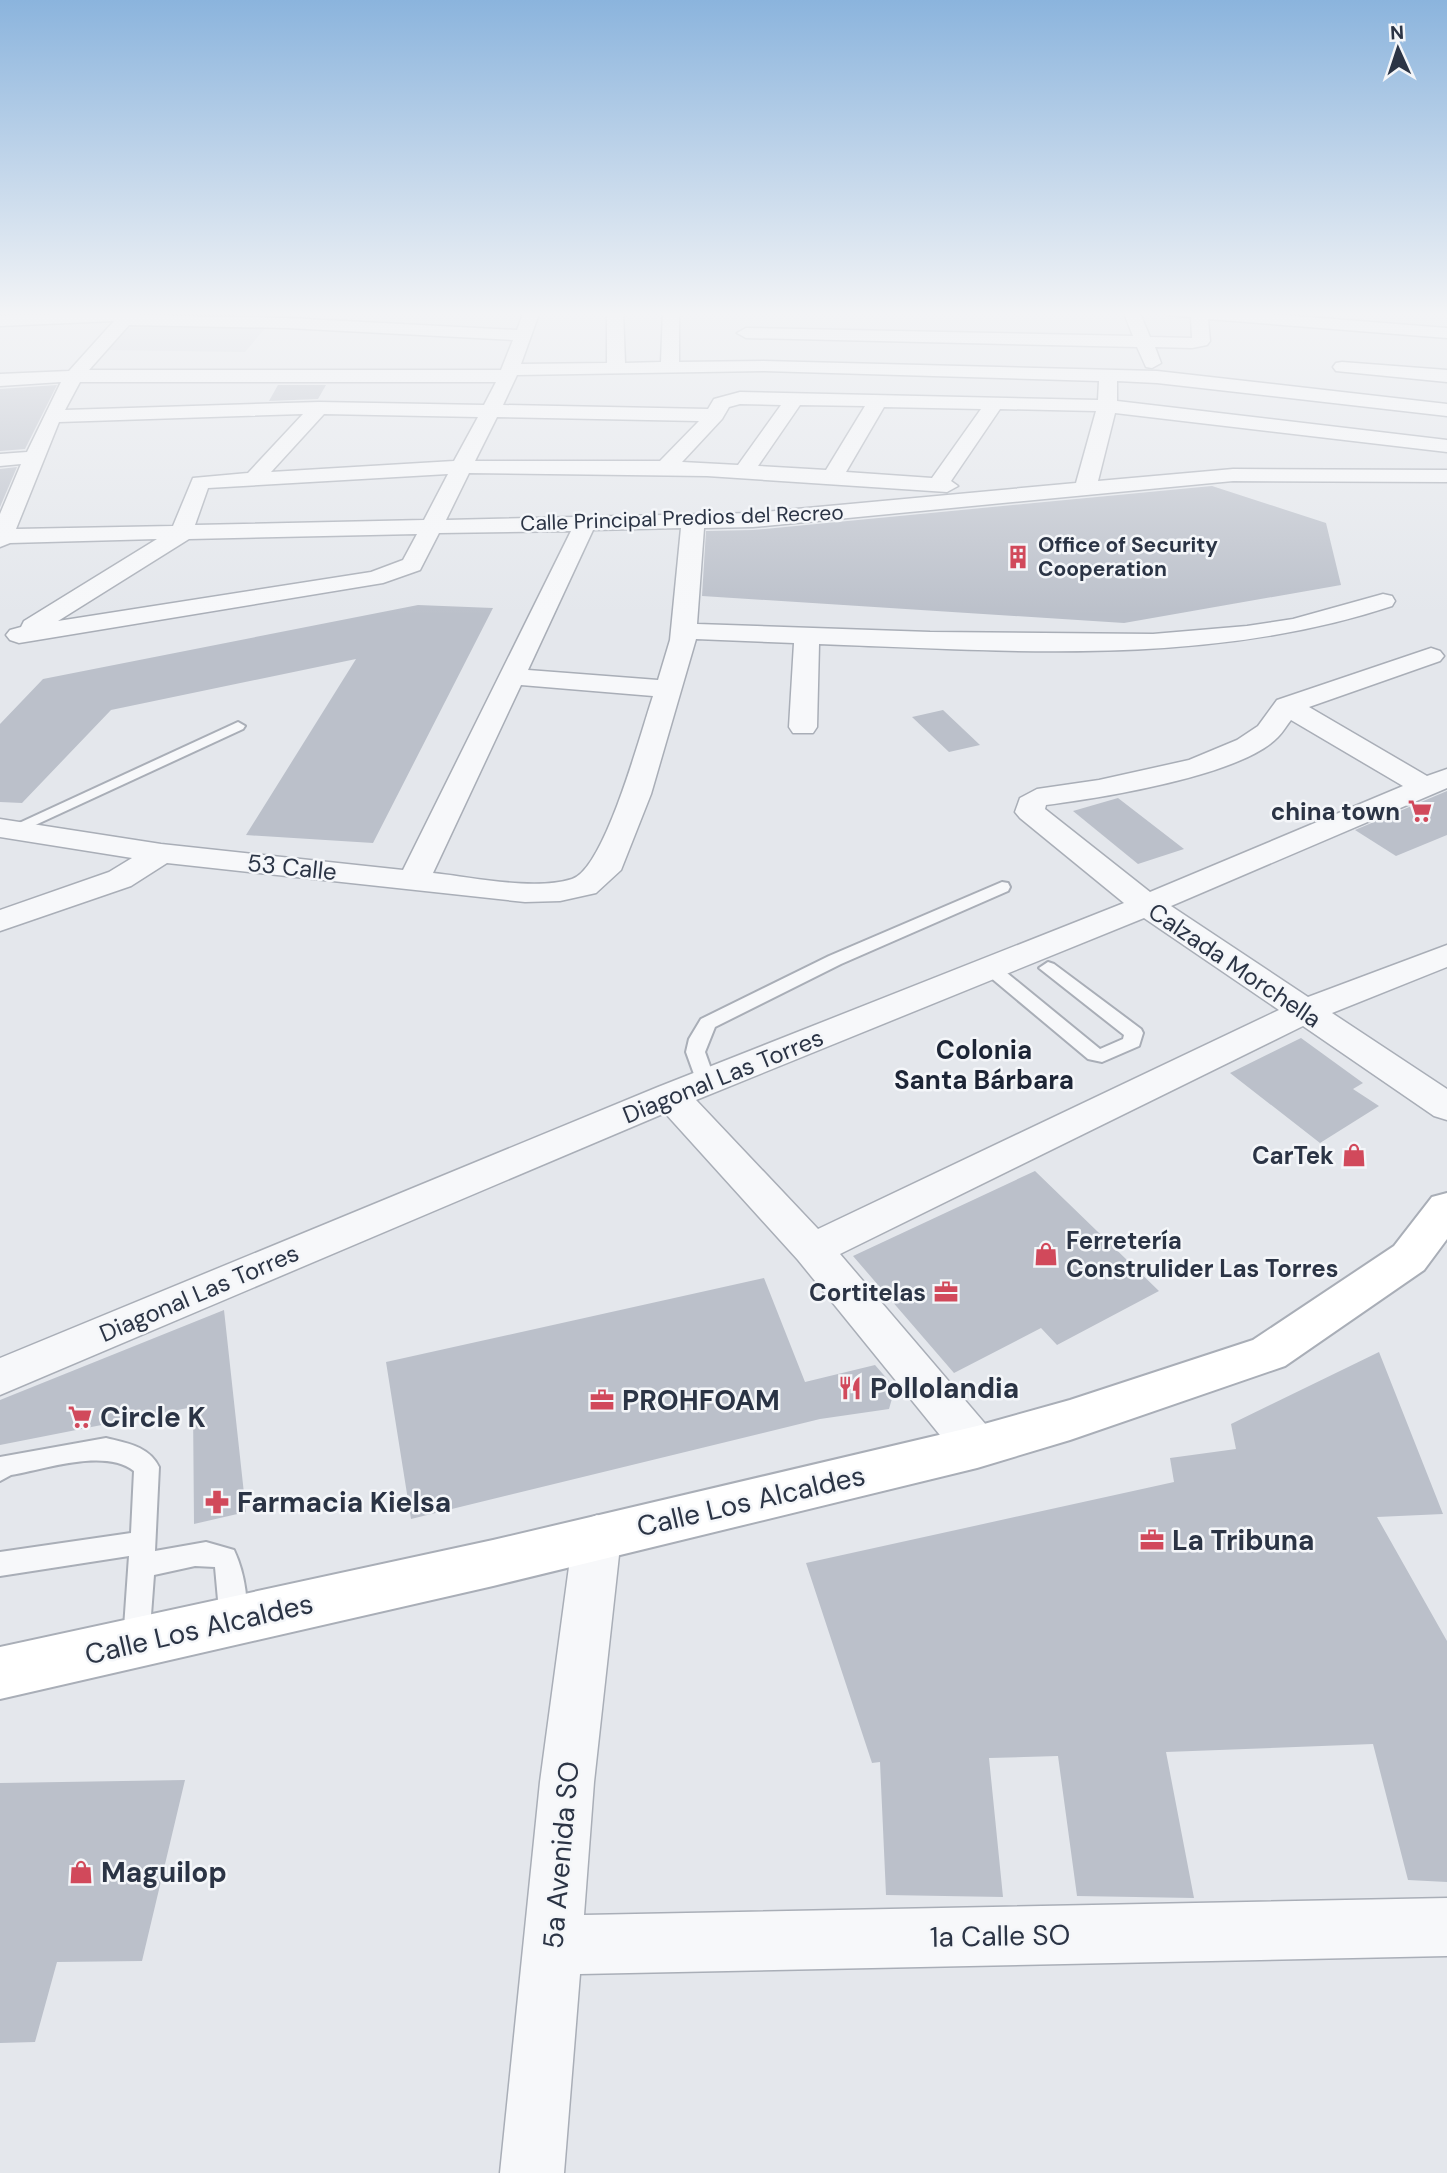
<svg xmlns="http://www.w3.org/2000/svg" width="1447" height="2173" viewBox="0 0 1447 2173" font-family="'DM Sans',sans-serif">
<rect width="100%" height="100%" fill="#e4e7ec"/>
<path fill="#d2d6de" d="M194,324L266,327L245,352L106,350L124,328Z"/>
<path fill="#c9d6c5" d="M146,311H240L237,316L152,317L143,314Z"/>
<g fill="#bbc0ca">
<path d="M57,385L25,449L0,451V389Z"/>
<path d="M278,385H326L318,399L269,401Z"/>
<path d="M17,467L0,507V469Z"/>
<path d="M1212,486L1326,523L1341,585L1124,623L702,596L706,531L753,530Z"/>
<path d="M418,605L493,608L373,843L246,835L356,659L111,710L22,803L0,802V724L43,679Z"/>
<path d="M943,710L980,745L949,752L912,717Z"/>
<path d="M1447,791V835L1396,856L1355,830Z"/>
<path d="M1118,798L1184,849L1138,864L1073,811Z"/>
<path d="M1301,1038L1363,1083L1353,1089L1379,1106L1320,1143L1230,1073Z"/>
<path d="M1035,1171L1159,1291L1057,1345L1041,1328L954,1373L853,1256Z"/>
<path d="M764,1278L805,1382L875,1365L889,1381L893,1395L889,1409L820,1419L411,1519L386,1362Z"/>
<path d="M224,1310L246,1512L194,1524L193,1407L0,1445V1400Z"/>
<path d="M1379,1352L1443,1514L1377,1517L1447,1641V1882L1408,1880L1373,1744L1166,1752L1194,1898L1077,1896L1058,1756L989,1758L1003,1897L886,1895L880,1762L872,1763L806,1563L1174,1482L1170,1458L1236,1449L1231,1424Z"/>
<path d="M185,1780L142,1961L57,1962L35,2042L0,2043V1783Z"/>
</g>
<g fill="none" stroke-linecap="round" stroke-linejoin="round">
<g stroke="#a9aeb7" stroke-width="4">
<g id="service">
<path d="M238,722L245,726L243,729L18,833H6L4,830Z"/>
<path d="M1002,882L1008,883L1010,887L1008,891L841,964L715,1027L705,1052L716,1083L706,1090L699,1088L686,1052L689,1039L701,1019L829,956Z"/>
<path d="M990,962L996,964L1100,1049L1123,1039L1124,1035L1039,968L1048,962L1054,964L1141,1029L1143,1033L1139,1046L1102,1062L1088,1059L984,972L981,968L984,964Z"/>
<path d="M106,1438C126,1443 149,1446 159,1467L155,1551L206,1542L234,1550C244,1571 252,1609 242,1631L233,1634L224,1631L220,1622L215,1567L195,1566L154,1575L149,1642L145,1651L136,1655L127,1651L123,1642L129,1556L0,1576V1552L131,1533L134,1471C105,1448 46,1469 11,1475L0,1481V1457Z"/>
</g>
</g>
<g stroke="#a9aeb7" stroke-width="3">
<g id="minor">
<path d="M140,311L137,315L287,318L517,330L524,311H540L521,364L607,363V311H623L625,363L661,362L663,311H679V362L764,361L1157,371L1447,404V416L1157,383L1117,381V401L1447,440V452L1115,413L1098,481L1233,469L1447,470V482L1233,481L753,527L704,528L697,624L930,632L1153,634L1247,626L1293,619L1383,594L1392,596L1395,601L1392,606C1208,667 1010,651 819,644L817,727L813,733H793L789,727L794,643L696,639L651,794L621,870L596,893L560,901L525,902L167,863L131,886L0,931V910L109,872L132,858L0,837V819L161,844L403,870L571,531L439,533L420,570L383,583L19,643L10,640L6,635L10,630L21,627L24,621L157,539L10,543L0,547V514L21,464L0,466V454L27,452L61,382L0,386V374L69,371L114,321L0,326V316ZM129,325L287,328L513,340L501,370H89ZM764,371L1099,381L1098,400L740,392L714,399L708,409L503,405L517,375ZM80,382H496L484,405L319,402L65,410ZM740,404L781,405L738,465L682,462L722,419L729,407ZM800,405L865,406L826,470L758,466ZM884,407L981,409L932,478L846,472ZM1000,409L1096,411L1076,483L753,513L446,520L469,473L707,476L947,492L958,486L951,481ZM303,414L248,473L193,478L173,526L16,529L59,422ZM324,414L478,417L454,461L271,472ZM497,417L699,421L660,461H475ZM448,474L424,520L195,525L208,488ZM681,528L670,640L658,680L528,670L593,530ZM417,534L403,560L371,572L58,621L189,539ZM521,685L653,696C641,731 605,869 572,879C534,891 472,877 433,873Z"/>
<path d="M1123,311H1139L1150,337L1192,338L1191,317L1167,315L1165,311H1232L1447,328V338L1208,319L1210,341L1207,345L1192,348L1155,347L1161,363L1152,368L1146,367L1137,347L746,338L737,333L746,328L1133,336Z"/>
<path d="M1342,362L1447,370V382L1336,371L1333,367L1336,363Z"/>
<path d="M1431,648L1440,651L1444,656L1440,661L1309,707L1427,776L1447,769V788L1171,906L1308,997L1447,945V967L1332,1013L1447,1089V1120L1434,1116L1303,1026L840,1254L993,1433L1000,1447L993,1461L977,1467L961,1461L798,1260L665,1113L0,1395V1358L658,1087L1124,903L1020,818L1015,812L1020,798L1037,789L1099,780L1189,760L1237,740L1258,726L1277,700ZM1291,720L1403,786L1150,892L1045,809L1046,805C1100,798 1241,776 1278,737C1283,732 1287,725 1291,720ZM1144,918L1279,1010L818,1229L696,1100Z"/>
<path d="M597,1515L614,1522L621,1537L594,1782L584,1915L1447,1898V1956L580,1974L564,2173H500L540,1782L573,1537L580,1522Z"/>
</g>
</g>
<g stroke="#a9aeb7" stroke-width="4">
<path id="secondary" d="M1447,1193V1239L1424,1270L1285,1366L1070,1440L977,1468L493,1586L0,1699V1647L493,1540L977,1426L1070,1400L1253,1340L1394,1246L1432,1197Z"/>
</g>
<use href="#service" fill="#f7f8fa" fill-rule="evenodd"/>
<use href="#minor" fill="#f7f8fa" fill-rule="evenodd"/>
<use href="#secondary" fill="#fff" fill-rule="evenodd"/>
</g>
<linearGradient id="sky" x2="0" y2="1"><stop stop-color="#8bb4dd"/><stop offset="0.51" stop-color="#f3f4f6"/><stop offset="1" stop-color="#f3f4f6" stop-opacity="0"/></linearGradient>
<rect width="1447" height="615" fill="url(#sky)"/>
<defs>
<g id="building-bare" transform="scale(1.89)"><path d="M-4-6H4V6H1V3H-1V6H-4ZM-2.5-4.3h1.7v1.8h-1.7ZM.8-4.3h1.7v1.8H.8ZM-2.5-1h1.7V.8h-1.7ZM.8-1h1.7V.8H.8Z" fill="#d1495b" stroke="#f4f6f9" stroke-width="2.5" paint-order="stroke"/></g>
<g id="supermarket-bare" transform="scale(1.89)"><path d="M-6-5.5h2.5l.6 2H6L4.5 2H-2.5L-4.4-4H-6ZM-1.5 3.2a1.3 1.3 0 1 0 .1 0ZM3 3.2a1.3 1.3 0 1 0 .1 0Z" fill="#d1495b" stroke="#f4f6f9" stroke-width="2.5" paint-order="stroke"/></g>
<g id="shop-bare" transform="scale(1.89)"><path d="M-5-2.5h2.3a2.7 3.5 0 0 1 5.4 0H5L5.5 6h-11ZM-1.5-2.5h3a1.5 2.3 0 0 0-3 0Z" fill="#d1495b" stroke="#f4f6f9" stroke-width="2.5" paint-order="stroke"/></g>
<g id="office-bare" transform="scale(1.89)"><path d="M-6-3h4V-5.5h4V-3h4V5H-6ZM-1-4.5V-3h2v-1.5ZM-6 0V1H6V0Z" fill="#d1495b" stroke="#f4f6f9" stroke-width="2.5" paint-order="stroke"/></g>
<g id="restaurant-bare" transform="scale(1.89)"><path d="M-5-6h1v4h1v-4h1v4h1v-4h1v5L-1.5 .5V6h-2V.5L-5-1ZM5-6V6H3V1.5H1.5Q1.5-4 5-6Z" fill="#d1495b" stroke="#f4f6f9" stroke-width="2.5" paint-order="stroke"/></g>
<g id="pharmacy-bare" transform="scale(1.89)"><path d="M-2-6h4v4h4v4h-4v4h-4v-4h-4v-4h4Z" fill="#d1495b" stroke="#f4f6f9" stroke-width="2.5" paint-order="stroke"/></g>
</defs>
<g fill-rule="evenodd">
<use href="#building-bare" x="1018" y="557"/>
<use href="#supermarket-bare" x="1420" y="811"/>
<use href="#shop-bare" x="1354" y="1155"/>
<use href="#shop-bare" x="1046" y="1254"/>
<use href="#office-bare" x="946" y="1292"/>
<use href="#restaurant-bare" x="850" y="1388"/>
<use href="#office-bare" x="602" y="1400"/>
<use href="#supermarket-bare" x="80" y="1417"/>
<use href="#pharmacy-bare" x="217" y="1502"/>
<use href="#office-bare" x="1152" y="1540"/>
<use href="#shop-bare" x="81" y="1872"/>
</g>
<g text-anchor="middle" dominant-baseline="central" stroke-width="5" stroke-linejoin="round" paint-order="stroke">
<g font-size="21" fill="#2b3445" stroke="#f4f6f9">
<text transform="translate(682 518) rotate(-2)">Calle Principal Predios del Recreo</text>
</g>
<g font-size="21" font-weight="bold" fill="#2b3445" stroke="#f4f6f9" text-anchor="start">
<text x="1038" y="545">Office of Security<tspan x="1038" dy="24">Cooperation</tspan></text>
</g>
<g font-size="24" font-weight="bold" fill="#2b3445" stroke="#f4f6f9" text-anchor="end">
<text x="1400" y="811">china town</text>
<text x="1334" y="1155">CarTek</text>
<text x="1066" y="1240" text-anchor="start">Ferretería<tspan x="1066" dy="28">Construlider Las Torres</tspan></text>
<text x="926" y="1292">Cortitelas</text>
</g>
<g font-size="24" fill="#2b3445" stroke="#f4f6f9">
<text transform="translate(292 867) rotate(6)">53 Calle</text>
<text transform="translate(1235 965) rotate(34)">Calzada Morchella</text>
<text transform="translate(723 1076) rotate(-22)">Diagonal Las Torres</text>
<text transform="translate(199 1293) rotate(-23)">Diagonal Las Torres</text>
</g>
<g font-size="26" font-weight="bold" fill="#1d2536" stroke="#f4f6f9">
<text x="984" y="1050">Colonia<tspan x="984" dy="30">Santa Bárbara</tspan></text>
</g>
<g font-size="28" font-weight="bold" fill="#2b3445" stroke="#f4f6f9" text-anchor="start">
<text x="870" y="1388">Pollolandia</text>
<text x="622" y="1400">PROHFOAM</text>
<text x="100" y="1417">Circle K</text>
<text x="237" y="1502">Farmacia Kielsa</text>
<text x="1172" y="1540">La Tribuna</text>
<text x="101" y="1872">Maguilop</text>
</g>
<g font-size="28" fill="#2b3445" stroke="#f4f6f9">
<text transform="translate(751 1501) rotate(-13)">Calle Los Alcaldes</text>
<text transform="translate(199 1629) rotate(-13)">Calle Los Alcaldes</text>
<text transform="translate(561 1855) rotate(-85)">5a Avenida SO</text>
<text transform="translate(1000 1936) rotate(-1)">1a Calle SO</text>
</g>
</g>
<g transform="translate(1398 49) rotate(357)" stroke="#f4f6f9" stroke-width="5" paint-order="stroke">
<path d="M0-5L12 26L0 18L-12 26Z" fill="#2b3445"/>
<text y="-10" font-size="19" font-weight="bold" text-anchor="middle" fill="#2b3445">N</text>
</g>
</svg>
